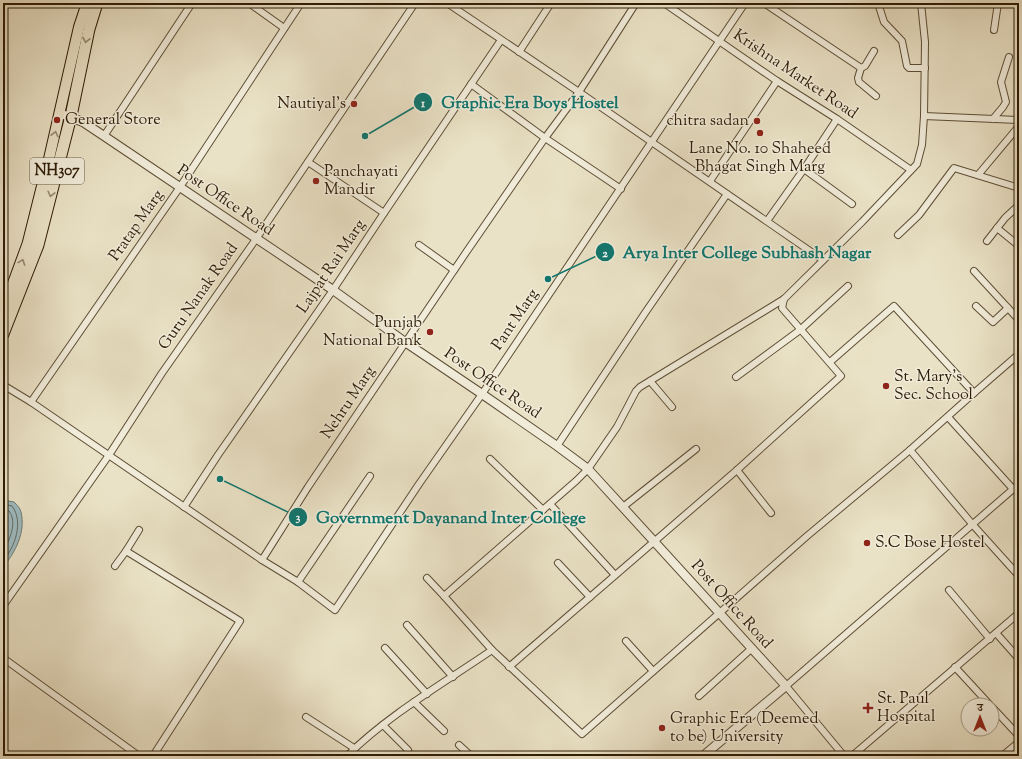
<svg xmlns="http://www.w3.org/2000/svg" width="1022" height="759" viewBox="0 0 1022 759" font-family="'Sorts Mill Goudy','Noto Serif Devanagari',serif">
<rect width="100%" height="100%" fill="#eae2c6"/>
<filter id="stains"><feTurbulence type="fractalNoise" baseFrequency=".005" numOctaves="4"/><feColorMatrix values="0 0 0 0 .2 0 0 0 0 .09 0 0 0 0 .02 0 0 0 .5 -.17"/></filter>
<radialGradient id="worn" r=".72"><stop offset=".6" stop-color="#630" stop-opacity="0"/><stop offset="1" stop-color="#630" stop-opacity=".3"/></radialGradient>
<path fill="#9ebbc0" stroke="#717b76" d="M3,500L14,502C17,505 20,508 21,512C26,532 15,553 3,567Z"/>
<g fill="none" stroke-linecap="round" stroke-linejoin="round">
<g stroke="#666c63" stroke-width="1">
<path d="M3,504L12,506C24,522 15,547 3,561"/>
<path d="M3,509L9,511C18,523 9,540 3,553"/>
</g>
<g stroke="#5d4e36" stroke-width="8">
<g id="minor">
<path d="M249,3L284,28"/>
<path d="M447,3L579,92L823,260"/>
<path d="M664,3L777,81L837,119L911,170"/>
<path d="M764,3L861,68L865,66L874,51"/>
<path d="M878,3L884,22L902,41L907,66L909,68H925"/>
<path d="M994,30L998,3"/>
<path d="M519,52L551,3"/>
<path d="M861,68L858,78L859,82L876,96"/>
<path d="M471,84L545,138L621,189"/>
<path d="M924,116L1019,120"/>
<path d="M993,119L1003,107L1006,102L1001,82L1009,57"/>
<path d="M104,136L192,3"/>
<path d="M308,162L384,213"/>
<path d="M804,169L852,204"/>
<path d="M978,175L1019,126"/>
<path d="M710,181L777,81"/>
<path d="M767,221L804,169L837,119"/>
<path d="M997,228L1019,246"/>
<path d="M898,235L919,215L954,168L1019,188"/>
<path d="M987,241L1005,218L1019,205"/>
<path d="M419,245L454,270"/>
<path d="M974,271L1019,320"/>
<path d="M976,306L993,322L1008,308"/>
<path d="M830,362L894,306L974,393L1019,354"/>
<path d="M736,377L800,330L848,286"/>
<path d="M650,381L672,407"/>
<path d="M3,385L31,402L262,560L308,487L467,251L545,138L579,92L636,3"/>
<path d="M31,402L180,187L301,3"/>
<path d="M948,417L1013,489"/>
<path d="M557,446L645,313L727,194"/>
<path d="M910,450L973,525L1019,576"/>
<path d="M490,459L543,510"/>
<path d="M737,470L771,513"/>
<path d="M370,476L298,582L335,610L419,484L482,394L745,3"/>
<path d="M550,504L615,575"/>
<path d="M184,507L218,455L333,290L384,213L501,40"/>
<path d="M623,507L696,449"/>
<path d="M126,551L139,530"/>
<path d="M262,560L298,582"/>
<path d="M558,563L590,597"/>
<path d="M115,566L126,551L240,621L153,756"/>
<path d="M427,578L444,596L492,650L582,734L807,536L910,450L974,393"/>
<path d="M949,590L990,639"/>
<path d="M444,596L576,481L588,469L617,427L636,391L640,387L784,299L862,222L917,164L922,145L924,116L925,42L921,3"/>
<path d="M3,606L109,455L162,373L256,239L415,3"/>
<path d="M407,625L453,677"/>
<path d="M996,633L1019,659"/>
<path d="M626,641L653,671"/>
<path d="M385,648L427,694"/>
<path d="M3,658L139,756"/>
<path d="M509,667L737,470L841,376L782,308L784,299"/>
<path d="M955,667L990,705"/>
<path d="M699,696L751,649"/>
<path d="M414,702L444,731"/>
<path d="M992,707L1019,736"/>
<path d="M306,717L354,748"/>
<path d="M383,725L408,750"/>
<path d="M459,745L471,756"/>
<path d="M347,756C388,715 444,683 492,650"/>
<path d="M844,756L786,686L1019,484"/>
<path d="M852,756L1019,613"/>
<path d="M1002,756L1019,742"/>
</g>
</g>
<g stroke="#5d4e36" stroke-width="10">
<path id="tertiary" d="M59,113L83,122L104,136L333,290L405,342L482,394L557,446L588,469L786,686L703,756"/>
</g>
<g stroke="#2e1c06" stroke-width="12">
<path id="trunk" d="M46,172L79,27L87,3"/>
</g>
<g stroke="#2e1c06" stroke-width="13">
<g id="motorway">
<path d="M3,312L28,244L46,172"/>
<path d="M3,334L38,245L71,116L89,29L97,3"/>
</g>
</g>
<use href="#minor" stroke="#f1ecda" stroke-width="6"/>
<use href="#tertiary" stroke="#f1ecda" stroke-width="8"/>
<use href="#trunk" stroke="#eae2c6" stroke-width="10"/>
<use href="#motorway" stroke="#eae2c6" stroke-width="11"/>
</g>
<defs><path id="oneway-chevron" d="M-2-3.5L2.5 0L-2 3.5" fill="none" stroke-width="1.6" stroke-linecap="round" stroke-linejoin="round"/></defs>
<g stroke="#958970">
<use href="#oneway-chevron" transform="translate(86 40) rotate(102)"/>
<use href="#oneway-chevron" transform="translate(55 134) rotate(-77)"/>
<use href="#oneway-chevron" transform="translate(51 194) rotate(104)"/>
<use href="#oneway-chevron" transform="translate(22 262) rotate(-70)"/>
</g>
<g fill="#8f2418" stroke="#f1ecda" stroke-width="1.5">
<circle cx="354" cy="104" r="4"/>
<circle cx="57" cy="120" r="4"/>
<circle cx="757" cy="121" r="4"/>
<circle cx="760" cy="133" r="4"/>
<circle cx="316" cy="181" r="4"/>
<circle cx="430" cy="332" r="4"/>
<circle cx="886" cy="386" r="4"/>
<circle cx="867" cy="543" r="4"/>
<path d="M866 702h4v4h4v4h-4v4h-4v-4h-4v-4h4z"/>
<circle cx="662" cy="728" r="4"/>
</g>
<g text-anchor="middle" dominant-baseline="central" stroke-width="3" stroke-linejoin="round" paint-order="stroke">
<rect fill="#f1ecda" stroke="#685a46" stroke-width="1" x="30" y="158" width="54" height="26" rx="3"/>
<g font-size="15" font-weight="bold" fill="#2e1c06">
<text x="57" y="171">NH307</text>
</g>
<g font-size="16" fill="#2e1c06" stroke="#f1ecda">
<text transform="translate(795 75) rotate(34)">Krishna Market Road</text>
<text transform="translate(225 201) rotate(34)">Post Office Road</text>
<text transform="translate(137 226) rotate(-55)">Pratap Marg</text>
<text transform="translate(332 267) rotate(-56)">Lajpat Rai Marg</text>
<text transform="translate(199 297) rotate(-55)">Guru Nanak Road</text>
<text transform="translate(516 320) rotate(-56)">Pant Marg</text>
<text transform="translate(492 384) rotate(34)">Post Office Road</text>
<text transform="translate(349 403) rotate(-56)">Nehru Marg</text>
<text transform="translate(731 605) rotate(48)">Post Office Road</text>
</g>
<g font-size="16" fill="#2e1c06" stroke="#f1ecda" text-anchor="start">
<text x="346" y="104" text-anchor="end">Nautiyal's</text>
<text x="65" y="120">General Store</text>
<text x="749" y="121" text-anchor="end">chitra sadan</text>
<text x="760" y="149" text-anchor="middle">Lane No. 10 Shaheed<tspan x="760" dy="18">Bhagat Singh Marg</tspan></text>
<text x="324" y="172">Panchayati<tspan x="324" dy="18">Mandir</tspan></text>
<text x="422" y="323" text-anchor="end">Punjab<tspan x="422" dy="18">National Bank</tspan></text>
<text x="894" y="377">St. Mary's<tspan x="894" dy="18">Sec. School</tspan></text>
<text x="875" y="543">S.C Bose Hostel</text>
<text x="877" y="699">St. Paul<tspan x="877" dy="18">Hospital</tspan></text>
<text x="670" y="719">Graphic Era (Deemed<tspan x="670" dy="18">to be) University</tspan></text>
</g>
</g>
<path fill="none" stroke="#0f766e" stroke-width="1.5" d="M365 136L423 102M548 279L605 252M220 479L298 517"/>
<g fill="#0f766e" stroke="#f1ecda" stroke-width="1.5">
<circle cx="365" cy="136" r="4"/>
<circle cx="548" cy="279" r="4"/>
<circle cx="220" cy="479" r="4"/>
<circle cx="423" cy="102" r="10"/>
<circle cx="605" cy="252" r="10"/>
<circle cx="298" cy="517" r="10"/>
</g>
<g font-size="12" text-anchor="middle" font-weight="bold" fill="#fff">
<text x="423" y="107">1</text>
<text x="605" y="257">2</text>
<text x="298" y="521">3</text>
</g>
<g font-size="17" text-anchor="middle" font-weight="bold" fill="#0f766e" stroke="#f1ecda" stroke-width="3" stroke-linejoin="round" paint-order="stroke">
<text x="530" y="108">Graphic Era Boys Hostel</text>
<text x="747" y="258">Arya Inter College Subhash Nagar</text>
<text x="451" y="523">Government Dayanand Inter College</text>
</g>
<rect width="1022" height="759" fill="none" stroke="#eae2c6" stroke-width="16"/>
<rect x="4" y="4" width="1014" height="751" fill="none" stroke="#2e1c06" stroke-width="2"/>
<rect x="8" y="8" width="1006" height="743" fill="none" stroke="#2e1c06"/>
<g transform="translate(980 717)"><circle r="19" fill="#f1ecda" stroke="#a39985"/>
<path d="M0-3L7 15L0 10L-7 15Z" fill="#8f2418"/>
<text y="-6" font-size="11" font-weight="bold" text-anchor="middle" fill="#2e1c06">उ</text>
</g>
<rect width="100%" height="100%" filter="url(#stains)"/>
<rect width="100%" height="100%" fill="url(#worn)"/>
</svg>
